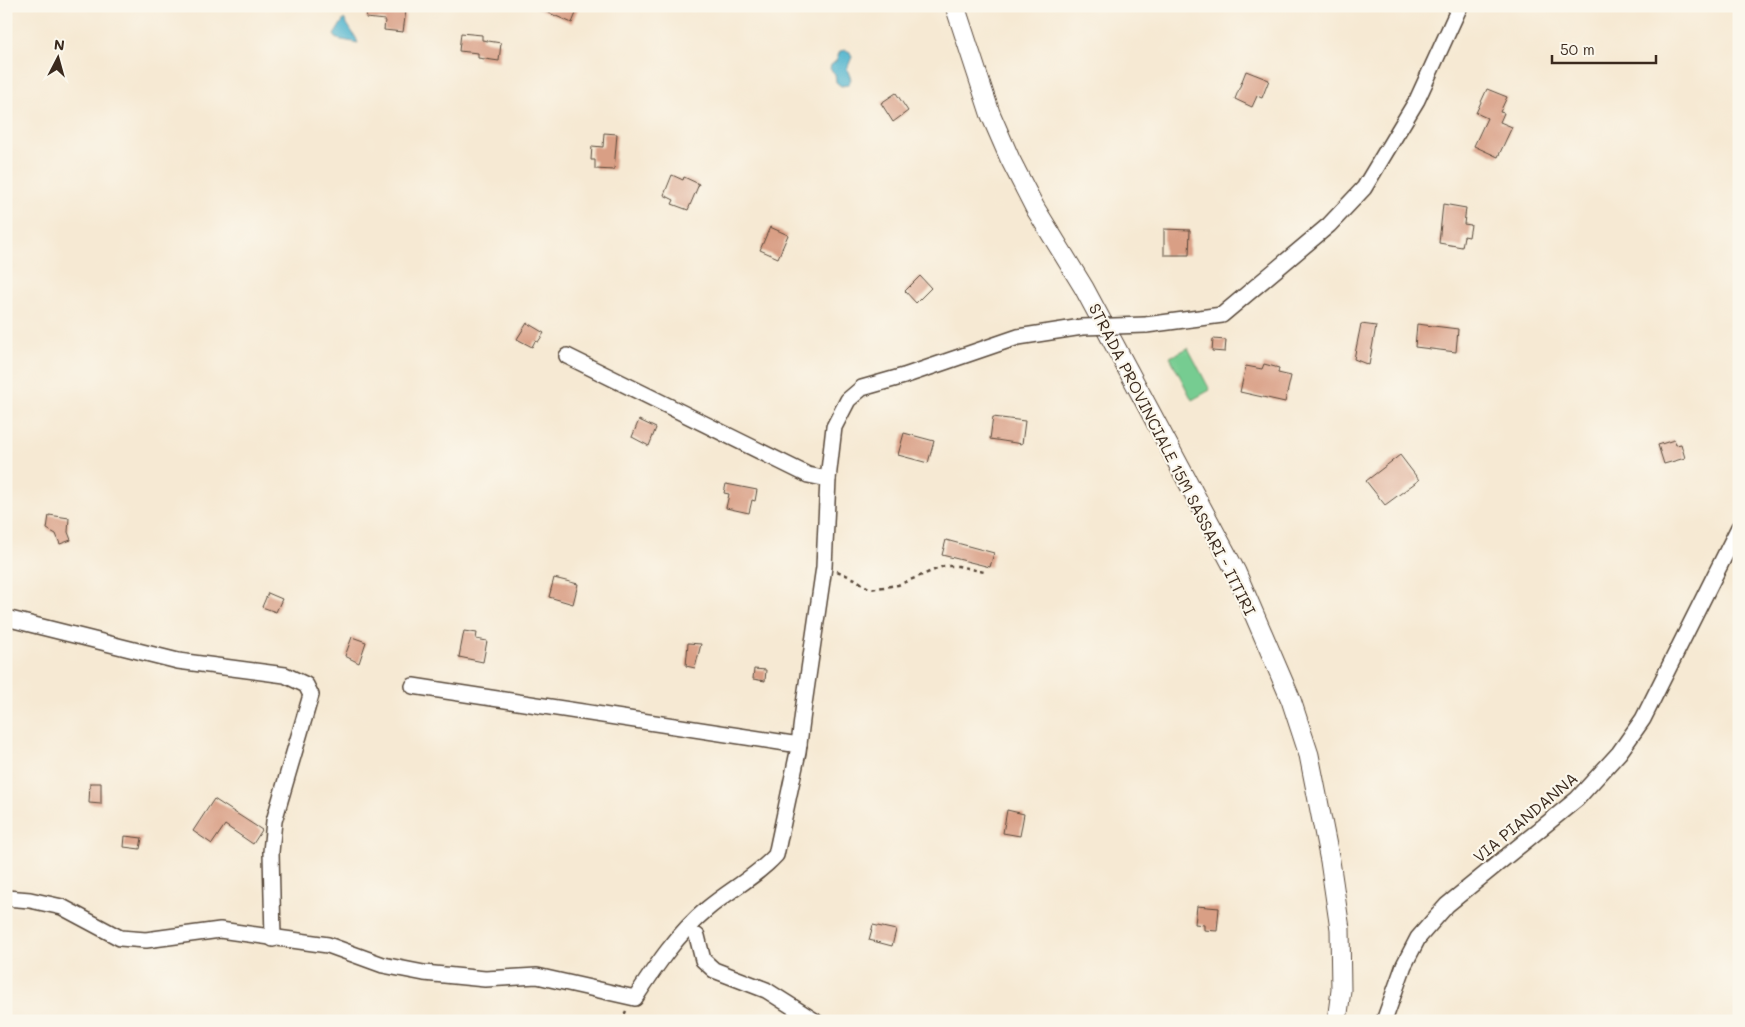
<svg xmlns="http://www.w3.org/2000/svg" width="1745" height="1027" font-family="Mali,sans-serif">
  <rect width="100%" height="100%" fill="#fbf7ec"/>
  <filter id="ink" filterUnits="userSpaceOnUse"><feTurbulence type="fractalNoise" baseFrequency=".02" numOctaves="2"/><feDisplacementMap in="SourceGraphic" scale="10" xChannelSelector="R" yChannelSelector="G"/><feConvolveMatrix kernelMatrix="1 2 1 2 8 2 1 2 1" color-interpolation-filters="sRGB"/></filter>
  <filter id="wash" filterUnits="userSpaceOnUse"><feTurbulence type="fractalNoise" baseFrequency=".0096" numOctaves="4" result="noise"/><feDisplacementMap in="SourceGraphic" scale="20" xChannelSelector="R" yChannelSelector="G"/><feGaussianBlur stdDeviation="1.12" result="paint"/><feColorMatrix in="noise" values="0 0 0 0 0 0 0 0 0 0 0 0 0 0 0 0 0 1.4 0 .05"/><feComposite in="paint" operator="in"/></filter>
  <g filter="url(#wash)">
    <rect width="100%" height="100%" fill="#f6e9d3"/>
    <polygon fill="#76cc91" stroke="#587b58" points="1188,348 1210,390 1192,400 1170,357"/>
    <g fill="#4eb3cd" stroke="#446e76">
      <polygon points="344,19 356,38 358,43 337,39 334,35"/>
      <polygon points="846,50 850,52 852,57 847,69 851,79 848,85 841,86 836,82 835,74 830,69 831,65 836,61 840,51"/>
    </g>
    <g id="blocks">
      <g fill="#d99f85">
        <polygon points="368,6 389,6 389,8 406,10 403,32 384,30 385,20 366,18"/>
        <polygon points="533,6 579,6 572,23"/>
        <polygon points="461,33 482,35 482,40 501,43 499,61 478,58 478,53 459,51"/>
        <polygon points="1246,71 1269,80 1262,98 1257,96 1252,107 1235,99"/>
        <polygon points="1487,89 1507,97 1500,112 1504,113 1500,122 1512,127 1498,157 1474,146 1487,118 1476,113"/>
        <polygon points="896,93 908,111 893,122 881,103"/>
        <polygon points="604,133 617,134 614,170 595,169 595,160 591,160 592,146 603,147"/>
        <polygon points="672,175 683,180 684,177 699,184 688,210 672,204 674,200 664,195"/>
        <polygon points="1443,204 1466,208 1464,224 1471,225 1469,237 1464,236 1462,247 1439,243"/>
        <polygon points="770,227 788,235 778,258 760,250"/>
        <polygon points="1164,229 1190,230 1189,255 1164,255"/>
        <polygon points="920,276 931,288 916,303 905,291"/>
        <polygon points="527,323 544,333 538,342 535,341 532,347 517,339"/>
        <polygon points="1361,324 1376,326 1369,365 1354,359"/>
        <polygon points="1417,324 1458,329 1456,352 1415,347"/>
        <polygon points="1213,339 1226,340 1225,352 1212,351"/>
        <polygon points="1264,364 1279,368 1278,373 1291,376 1285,402 1240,392 1246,366 1262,369"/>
        <polygon points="993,417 1025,421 1022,444 990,439"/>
        <polygon points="639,420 656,428 649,446 632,437"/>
        <polygon points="904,433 934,441 928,463 898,455"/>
        <polygon points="1674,440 1676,445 1681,444 1685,458 1664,464 1658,445"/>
        <polygon points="1400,455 1419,480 1385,505 1366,481"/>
        <polygon points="726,484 757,490 755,501 752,500 749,513 726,508 729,494 724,493"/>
        <polygon points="49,515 69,518 68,532 71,540 60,544 56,534 47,529"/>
        <polygon points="946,540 994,553 990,567 942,555"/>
        <polygon points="554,578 578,584 573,604 549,597"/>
        <polygon points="268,593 282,599 276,612 262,607"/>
        <polygon points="464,631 477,633 476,639 487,641 483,662 459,657"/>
        <polygon points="352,637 366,642 359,663 345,656"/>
        <polygon points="688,643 701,644 695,668 686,666"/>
        <polygon points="754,669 766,670 765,681 753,679"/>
        <polygon points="90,783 101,783 101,804 89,803"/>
        <polygon points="214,799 262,830 253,844 225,825 212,844 193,831"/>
        <polygon points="1007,810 1024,814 1020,836 1003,833"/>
        <polygon points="125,836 142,838 140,849 124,847"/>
        <polygon points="1197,906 1219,908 1217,931 1204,930 1204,925 1195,924"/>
        <polygon points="873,925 896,930 892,946 869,940"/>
      </g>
    </g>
  </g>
  <g filter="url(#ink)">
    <use href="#blocks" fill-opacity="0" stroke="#574739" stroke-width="1"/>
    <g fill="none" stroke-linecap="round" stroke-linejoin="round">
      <g stroke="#574739" stroke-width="18">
        <g id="minor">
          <polyline points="1146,325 1222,315 1329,225 1364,188 1417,100 1460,6"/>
          <polyline points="567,356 808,475 828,479"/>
          <polyline points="6,618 178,661 285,675 306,685 311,695 274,821 271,852 273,939"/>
          <polyline points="413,686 799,745"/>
          <path d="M6 898 30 900 62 907 120 938 146 940 220 930 328 945 383 965 424 973 485 979 537 976 635 998C656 966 677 934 707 909 729 890 756 877 776 855L798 752 804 704 824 567 828 479 834 427 848 400 862 388 904 376 1018 337 1082 327"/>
          <polyline points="697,936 703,960 714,970 766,990 815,1021"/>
          <polyline points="1384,1021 1404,965 1418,938 1447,905 1577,799 1619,753 1643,719 1739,527"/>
        </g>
      </g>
      <g stroke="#574739" stroke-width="21">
        <polyline id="major" points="955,6 990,113 1010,159 1035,208 1084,288 1236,572 1291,700 1309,755 1330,861 1340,929 1341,990 1337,1021"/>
      </g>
      <g stroke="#574739" stroke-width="2.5" stroke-dasharray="4 4" stroke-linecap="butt">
        <polyline points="837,571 855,579 870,589 898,585 944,566 958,566 984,572"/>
        <polyline points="621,1021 626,1011"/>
      </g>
      <use href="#minor" stroke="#fff" stroke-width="15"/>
      <use href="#major" stroke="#fff" stroke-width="19"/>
      <g stroke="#574739" stroke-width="18" stroke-linecap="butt">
        <polyline id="minor-bridge" points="1082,327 1146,325"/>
      </g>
      <use href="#minor-bridge" stroke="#fff" stroke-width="15"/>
    </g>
  </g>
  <g text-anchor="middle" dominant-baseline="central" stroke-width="4.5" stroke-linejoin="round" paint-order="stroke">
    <g font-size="16" fill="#3b2a1e" stroke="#fbf7ec">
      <text transform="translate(1173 459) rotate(63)">STRADA PROVINCIALE 15M SASSARI - ITTIRI</text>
      <text transform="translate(1525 817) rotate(-40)">VIA PIANDANNA</text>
    </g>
  </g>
  <rect width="1745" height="1027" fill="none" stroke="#fbf7ec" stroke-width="25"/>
  <g transform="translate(58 58) rotate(6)" stroke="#fbf7ec" stroke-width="4" paint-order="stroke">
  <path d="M0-4L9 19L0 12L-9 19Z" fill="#3b2a1e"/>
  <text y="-8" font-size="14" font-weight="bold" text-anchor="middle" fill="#3b2a1e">N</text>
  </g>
  <path d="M1552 55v8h104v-8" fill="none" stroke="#3b2a1e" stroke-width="2.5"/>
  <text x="1560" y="55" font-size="15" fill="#3b2a1e" stroke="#fbf7ec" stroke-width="4" paint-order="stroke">50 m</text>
</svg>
